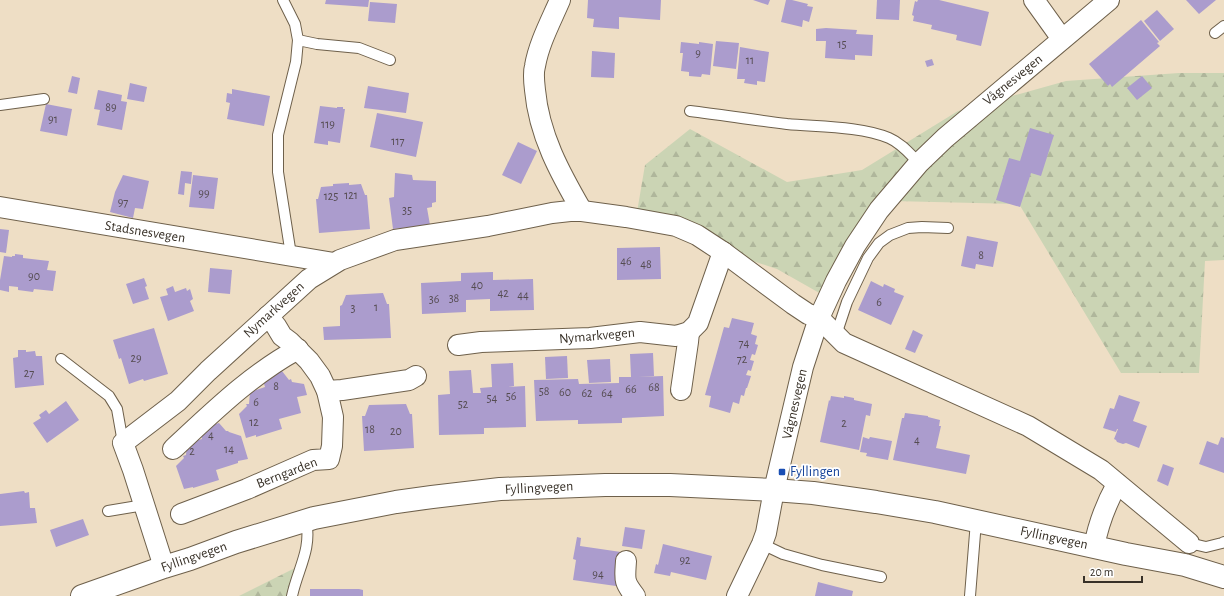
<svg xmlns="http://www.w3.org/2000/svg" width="1224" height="596" font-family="'Alegreya Sans',sans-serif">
  <defs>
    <pattern id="forest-firs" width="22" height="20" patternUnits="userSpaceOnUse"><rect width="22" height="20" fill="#cbd4b4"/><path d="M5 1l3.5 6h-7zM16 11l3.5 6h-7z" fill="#afb69b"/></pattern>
  </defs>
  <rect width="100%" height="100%" fill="#eedec5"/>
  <g fill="url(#forest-firs)">
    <polygon points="1179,73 1224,73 1224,260 1205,261 1199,373 1121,373 1019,204 892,201 830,299 777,269 677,236 636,218 645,165 690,129 787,182 862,170 958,111 1066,81"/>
    <polygon points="299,566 289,596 239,596"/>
  </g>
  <g fill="#ab9ccd">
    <polygon points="326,0 369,0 368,7 325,4"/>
    <polygon points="588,0 661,0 660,20 619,17 619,29 593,27 594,19 587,18"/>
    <polygon points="753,0 770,0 768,5"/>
    <polygon points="786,0 792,0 808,4 807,6 813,7 809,22 803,20 802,27 781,22"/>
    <polygon points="877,0 900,0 899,20 876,19"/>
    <polygon points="918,0 939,0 989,12 981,46 956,40 957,35 931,29 932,25 913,21 914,16 912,15 915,1 917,2"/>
    <polygon points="1186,0 1216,0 1199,14"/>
    <polygon points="370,2 397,4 395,23 368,21"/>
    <polygon points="1157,10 1174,29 1160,41 1144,21"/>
    <polygon points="1141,20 1159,42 1157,43 1160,46 1112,87 1110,84 1108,86 1089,64"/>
    <polygon points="826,28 857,30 856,34 873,35 872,56 855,55 855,60 825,58 826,41 816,41 816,29"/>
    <polygon points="716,41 739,43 736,69 713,66"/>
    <polygon points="681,42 699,44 699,42 713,44 710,75 702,74 701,77 689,76 689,72 681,71 683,53 680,53"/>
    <polygon points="740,47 769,52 765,82 757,81 757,85 744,83 745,79 737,79"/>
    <polygon points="592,51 615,53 614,78 591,77"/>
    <polygon points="932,59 934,65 927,67 925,61"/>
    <polygon points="72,76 80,78 77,94 68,92"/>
    <polygon points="1142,76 1152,88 1137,100 1127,88"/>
    <polygon points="130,83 147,87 144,102 127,99"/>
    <polygon points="368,86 409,93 406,113 364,108"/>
    <polygon points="232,89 270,96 264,126 227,119 230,103 226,102 227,93 232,94"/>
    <polygon points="98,90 122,95 121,101 127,102 122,130 97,125 100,110 94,109"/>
    <polygon points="46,104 72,109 67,136 40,131"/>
    <polygon points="320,106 337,108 337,107 343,107 343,109 345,109 340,143 328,141 328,145 314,143"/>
    <polygon points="377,113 423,122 416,157 370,147"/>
    <polygon points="1030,128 1054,135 1041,176 1031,173 1020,207 996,200 1009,158 1020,161"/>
    <polygon points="518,142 537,151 521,184 502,175"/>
    <polygon points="181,171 192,172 191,184 185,183 184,195 178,194"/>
    <polygon points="395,173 412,175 413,180 436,181 436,202 432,203 432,207 427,208 430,225 393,229 389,198 394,197"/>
    <polygon points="123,175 149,181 143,209 135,208 133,218 110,212 115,192"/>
    <polygon points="193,175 218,178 214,209 189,207"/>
    <polygon points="349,183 349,185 361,184 365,195 367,195 370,229 319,233 316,199 318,199 321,187 333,186 333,184"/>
    <polygon points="0,229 9,230 6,253 0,252"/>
    <polygon points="967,236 998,242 993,267 976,264 975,269 961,266"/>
    <polygon points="660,247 661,279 617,280 617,248"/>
    <polygon points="15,254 23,255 23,258 49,261 47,270 56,271 53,291 34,289 33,292 18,290 18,287 9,286 9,292 0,290 0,280 4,256 12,257 12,256 15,256"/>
    <polygon points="210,268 232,270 230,294 208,292"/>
    <polygon points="493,272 493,280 533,279 534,310 490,311 490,299 466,300 466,312 422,314 421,283 461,281 461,273"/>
    <polygon points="144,278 147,286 145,287 149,299 133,304 126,284"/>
    <polygon points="871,281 883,287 884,284 895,289 894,292 904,296 891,325 858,310"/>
    <polygon points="173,286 175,292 186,288 187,291 190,289 193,299 190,301 194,311 168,321 160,297 168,295 166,289"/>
    <polygon points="383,293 387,304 389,304 391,338 324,340 323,327 340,326 340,306 342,305 346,295"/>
    <polygon points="732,318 754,323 751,334 757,336 755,344 758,345 755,355 752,354 750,360 754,361 751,371 748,370 746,375 751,376 747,388 746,388 744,396 741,395 739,404 733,402 730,413 709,407 711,396 705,395 724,327 729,328"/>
    <polygon points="154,328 168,374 144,381 143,379 129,384 121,358 119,359 113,340"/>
    <polygon points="913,330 923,335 915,353 905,349"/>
    <polygon points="18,350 26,350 26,352 35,351 36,356 42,356 44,385 15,388 13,358 18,357"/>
    <polygon points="653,353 654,376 638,377 663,376 664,416 622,418 622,423 578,424 578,420 536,421 534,380 578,379 579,384 619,383 619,377 631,377 630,354"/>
    <polygon points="567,356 568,378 546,379 545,357"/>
    <polygon points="610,359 611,382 589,383 587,360"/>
    <polygon points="513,363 514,386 508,387 525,386 526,427 484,428 484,434 439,435 438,395 450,394 449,371 471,370 473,393 481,393 480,388 492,387 491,364"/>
    <polygon points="282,371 289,380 291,379 292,382 304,384 307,395 297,397 301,413 279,419 282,429 256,437 256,435 246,438 239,414 247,406 246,404 249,404 250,392 265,387 262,377"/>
    <polygon points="1119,395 1140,402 1133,421 1147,426 1139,448 1126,443 1123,444 1117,442 1116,440 1114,439 1118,429 1117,429 1116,432 1103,428 1110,408 1114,409"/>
    <polygon points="831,396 844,398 844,396 854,398 854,400 872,404 870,416 866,415 859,450 820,442 829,400 830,401"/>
    <polygon points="66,401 79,420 47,443 33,423 41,418 39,415 46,410 49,414"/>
    <polygon points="406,404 410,414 412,414 414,448 364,451 362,416 365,416 369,405"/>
    <polygon points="905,413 928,416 928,417 940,420 939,426 941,426 936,448 970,455 966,474 893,460 902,418 904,418"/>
    <polygon points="219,423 226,431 228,431 229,432 241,436 248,459 238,461 238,463 216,470 219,480 193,488 193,487 184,489 176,466 184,458 183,456 186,455 187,443 202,439 199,429"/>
    <polygon points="863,437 869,439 870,437 892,441 888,460 866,456 867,453 860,452"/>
    <polygon points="1221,437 1224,438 1224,473 1199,464 1207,441 1218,445"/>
    <polygon points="1163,464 1174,468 1168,486 1157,481"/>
    <polygon points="24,491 25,493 29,492 30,508 35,508 37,523 0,526 0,494"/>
    <polygon points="83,519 89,535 56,547 50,530"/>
    <polygon points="625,527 645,530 642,549 622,546"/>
    <polygon points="577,537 581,538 580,546 621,552 616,586 573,580 576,560 573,559"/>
    <polygon points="663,544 712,556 706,580 671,572 670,576 654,573 656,564 658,565"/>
    <polygon points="818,582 853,591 852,596 815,596"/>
    <polygon points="310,589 359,589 363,590 363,596 310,596"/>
  </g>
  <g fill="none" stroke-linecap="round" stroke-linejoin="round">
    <g stroke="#6e604b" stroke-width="12">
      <g id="lane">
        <polyline points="283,0 295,24 298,40 296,62 278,135 278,172 291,255"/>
        <polyline points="1215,33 1224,26"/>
        <polyline points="298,40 317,44 359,48 390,60"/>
        <polyline points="0,105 44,99"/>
        <path d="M690 111C722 115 754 120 787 124 818 127 860 126 889 138 901 143 910 154 919 163"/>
        <polyline points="836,335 847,302 868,258 879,243 890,235 908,228 922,227 948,228"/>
        <polyline points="61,359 109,396 117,409 123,443"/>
        <polyline points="108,511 144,505"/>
        <polyline points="1189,543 1206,547 1222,543 1224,542"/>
        <polyline points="762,544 783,554 822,565 881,577"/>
        <path d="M292 596C298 568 312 550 306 520"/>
        <polyline points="970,596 976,521"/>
      </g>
    </g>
    <g stroke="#6e604b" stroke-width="22">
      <g id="street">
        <path d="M560 0C551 21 539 43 535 66 533 73 534 82 535 90 539 135 560 173 582 211"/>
        <polyline points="1034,0 1062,39"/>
        <polyline points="0,207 334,263"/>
        <polyline points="458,345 481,342 590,338 640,332 676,336 689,332 698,323 723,252"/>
        <polyline points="681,390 688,342 689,332"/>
        <polyline points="327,391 342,390 409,380 416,376"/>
        <path d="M173 449C212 413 250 375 298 349"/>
        <polyline points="181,514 247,489 313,460 329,459 332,446 333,417 327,391 320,376 309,361 290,342 282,336 276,326 268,316"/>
        <path d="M1094 547C1098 525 1106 504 1117 484"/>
        <path d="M626 561C625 579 623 581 635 596"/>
        <polyline points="164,567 133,470 123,443 178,401 208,371 309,279 340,260 395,240 488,226 552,213 570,211 582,211 626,217 676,226 697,235 723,252 793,304 808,314 819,318 844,343 1028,426 1101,470 1189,543"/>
        <polyline points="737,596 762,544 766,533 774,490 803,367 819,318 836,281 855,246 879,210 919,163 945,138 1109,0"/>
      </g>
    </g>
    <g stroke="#6e604b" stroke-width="24">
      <polyline id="secondary" points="82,596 164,567 190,559 236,542 314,518 396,502 432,497 500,489 605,485 670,485 774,490 813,493 876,502 935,512 1126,554 1185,565 1224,577"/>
    </g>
    <use href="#lane" stroke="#fff" stroke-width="10"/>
    <use href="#street" stroke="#fff" stroke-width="20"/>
    <use href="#secondary" stroke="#fff" stroke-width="22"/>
  </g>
  <rect fill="#1a4fb4" stroke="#fff" stroke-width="1.5" x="778" y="468" width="8" height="8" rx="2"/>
  <g text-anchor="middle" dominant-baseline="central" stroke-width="3.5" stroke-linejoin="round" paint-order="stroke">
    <g font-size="12" fill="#554c51">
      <text x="842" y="44">15</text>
      <text x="698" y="53">9</text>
      <text x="750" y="60">11</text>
      <text x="111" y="107">89</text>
      <text x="53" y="119">91</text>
      <text x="328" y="124">119</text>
      <text x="398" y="141">117</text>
      <text x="204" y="193">99</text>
      <text x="351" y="195">121</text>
      <text x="331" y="196">125</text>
      <text x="123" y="202">97</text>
      <text x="407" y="210">35</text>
      <text x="981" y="255">8</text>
      <text x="626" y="261">46</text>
      <text x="646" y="264">48</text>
      <text x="34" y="276">90</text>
      <text x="477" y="285">40</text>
      <text x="503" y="293">42</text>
      <text x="523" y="295">44</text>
      <text x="454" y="298">38</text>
      <text x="434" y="299">36</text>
      <text x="879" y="302">6</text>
      <text x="376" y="307">1</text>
      <text x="353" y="308">3</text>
      <text x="744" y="343">74</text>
      <text x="136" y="358">29</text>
      <text x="742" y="359">72</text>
      <text x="29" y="373">27</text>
      <text x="276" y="386">8</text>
      <text x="654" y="387">68</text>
      <text x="631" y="389">66</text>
      <text x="544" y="391">58</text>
      <text x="565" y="392">60</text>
      <text x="587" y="393">62</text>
      <text x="607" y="393">64</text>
      <text x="511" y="396">56</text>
      <text x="492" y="398">54</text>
      <text x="256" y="402">6</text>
      <text x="463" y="404">52</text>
      <text x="254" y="422">12</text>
      <text x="844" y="423">2</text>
      <text x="370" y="429">18</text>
      <text x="396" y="431">20</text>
      <text x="211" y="435">4</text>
      <text x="917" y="440">4</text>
      <text x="229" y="449">14</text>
      <text x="192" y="451">2</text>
      <text x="685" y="560">92</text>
      <text x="598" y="574">94</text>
    </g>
    <g font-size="14" fill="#383128" stroke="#fff">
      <text transform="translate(1013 80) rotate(-39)">Vågnesvegen</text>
      <text transform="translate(145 232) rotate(9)">Stadsnesvegen</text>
      <text transform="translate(274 310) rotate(-42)">Nymarkvegen</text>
      <text transform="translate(597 336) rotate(-5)">Nymarkvegen</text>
      <text transform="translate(795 404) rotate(-77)">Vågnesvegen</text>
      <text transform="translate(287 473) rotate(-21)">Berngarden</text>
      <text transform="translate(539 488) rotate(-3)">Fyllingvegen</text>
      <text transform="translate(1054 538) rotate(12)">Fyllingvegen</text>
      <text transform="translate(194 557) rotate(-19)">Fyllingvegen</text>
    </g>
    <g font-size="14" fill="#164399" stroke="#fff" text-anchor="start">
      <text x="790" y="472">Fyllingen</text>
    </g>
  </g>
  <path d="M1084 576v6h58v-6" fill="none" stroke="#383128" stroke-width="2"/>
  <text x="1090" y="576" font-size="12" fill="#383128" stroke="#ffffff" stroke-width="3" paint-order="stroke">20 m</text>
</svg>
